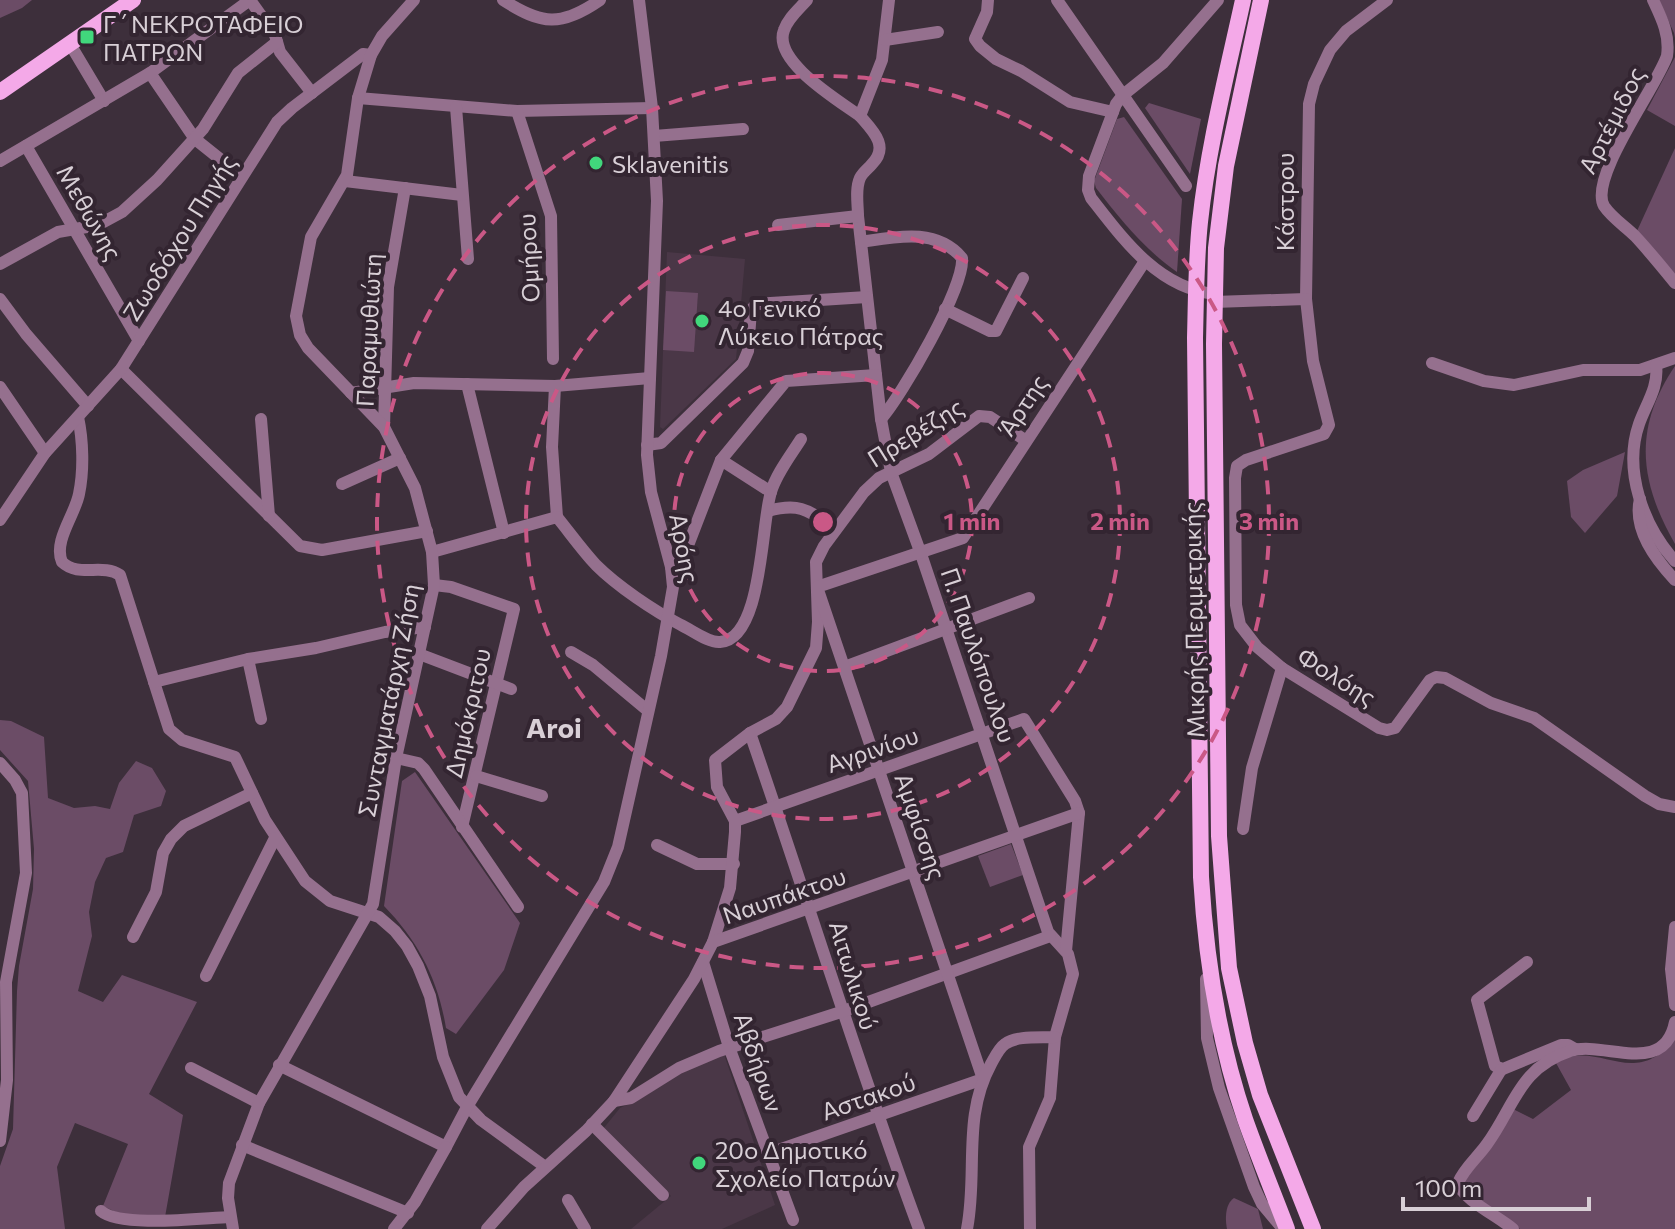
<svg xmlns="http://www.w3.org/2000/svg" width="1675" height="1229" font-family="Commissioner,sans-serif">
  <rect width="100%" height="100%" fill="#3d2f3b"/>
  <g fill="#4a3747">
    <polygon points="667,252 745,259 736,359 663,429 660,427"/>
    <polygon points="724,1054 775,1205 722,1229 631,1229 671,1196 603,1129 620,1108 641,1098 679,1074"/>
  </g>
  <g fill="#6b4c66">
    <polygon points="0,0 32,0 22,8 0,18"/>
    <polygon points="1659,0 1675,0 1675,38 1674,33"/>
    <polygon points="1675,57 1675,126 1647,110"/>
    <polygon points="1149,103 1201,119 1190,174 1145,108"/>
    <path d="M1124 117 1182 199 1177 272C1144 249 1120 219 1096 188L1094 181 1117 119Z"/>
    <polygon points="1675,148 1675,274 1637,231"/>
    <polygon points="666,291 698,293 694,352 663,350"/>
    <path d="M1675 366V544C1639 481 1633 428 1675 366Z"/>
    <polygon points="1625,452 1617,496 1585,533 1571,517 1567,481 1583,470"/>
    <polygon points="0,720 11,721 44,737 48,798 74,808 95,806 110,809 119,783 136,761 152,768 166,791 161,806 134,815 123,852 106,858 95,882 89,912 92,936 78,991 103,1002 122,975 197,1002 149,1094 183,1115 165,1217 122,1215 103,1206 128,1144 75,1123 57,1167 65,1229 0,1229 0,1166 13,1129 17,991 19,966 33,889 34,849 28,781 0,750"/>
    <path d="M415 772 520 923 504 970 456 1034 446 1028C438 979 418 941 384 906L402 781Z"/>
    <polygon points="1011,844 1023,875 990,887 978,856"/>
    <path d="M1675 1039V1229H1520L1462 1186 1464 1181 1513 1109 1533 1119 1571 1090 1556 1063C1597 1037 1632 1092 1675 1039Z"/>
    <path d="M1234 1198 1258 1209 1263 1229H1227C1225 1219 1225 1204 1234 1198Z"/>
  </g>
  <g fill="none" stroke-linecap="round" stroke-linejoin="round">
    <g stroke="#95708e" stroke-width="12">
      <path d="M503 0C542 25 561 27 600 0"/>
      <path d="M807 0C799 9 788 18 784 30 772 61 838 100 860 116"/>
      <path d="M889 0 882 60 860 116C872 130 890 146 872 164 868 169 863 172 860 178 855 189 858 205 858 216L881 419 891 472 921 554 1048 932 1068 954 1073 974 1055 1037 1050 1098 1029 1147 1030 1229"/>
      <polyline points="988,0 987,12 975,39 980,46 996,59 1021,71 1070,102 1113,112"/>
      <polyline points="1057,0 1186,186"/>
      <polyline points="1387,0 1346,31 1330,50 1314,84 1309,104 1306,299 1313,361 1329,425 1324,434 1246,460 1237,466 1235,478 1236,605 1240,625 1257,647 1282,668 1379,728 1387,730 1395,728 1430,680 1436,677 1445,678 1491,703 1534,718 1645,796 1659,804 1675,807"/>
      <path d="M1653 0C1662 19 1670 35 1667 56 1656 88 1588 178 1604 206 1612 218 1625 226 1635 236 1649 251 1662 267 1675 283"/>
      <polyline points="885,40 938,32"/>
      <polyline points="70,44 104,101"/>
      <polyline points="150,73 195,139 220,159"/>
      <polyline points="358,98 517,111 652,108"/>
      <polyline points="456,107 468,259"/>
      <polyline points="517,111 551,216 553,359"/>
      <polyline points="654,136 743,129"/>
      <polyline points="26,146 139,341"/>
      <polyline points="0,161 150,73 250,0 275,35 280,52 312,93"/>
      <polyline points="345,181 462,195"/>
      <polyline points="778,225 858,216"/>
      <path d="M861 242C895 237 936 227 962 258 965 287 902 395 881 419"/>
      <polyline points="0,264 58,232 98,225 122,212 157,180 203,129 238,73 277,42"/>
      <path d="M1214 294C1158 288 1123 239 1091 198L1088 190 1089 176 1116 104 1123 95 1163 63 1218 0"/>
      <polyline points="0,299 26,334 88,406"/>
      <polyline points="1214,302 1306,299"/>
      <polyline points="945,309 990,331 996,331 1023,278"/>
      <polyline points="1432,363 1484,381 1514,385 1583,370 1640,370 1675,358"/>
      <path d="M1656 365C1659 387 1646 404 1639 424 1623 470 1643 526 1675 561"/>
      <polyline points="121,369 300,546 322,550 427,531"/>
      <polyline points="467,384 504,533"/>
      <polyline points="555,386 552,447 557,517"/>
      <polyline points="0,387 45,453"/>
      <polyline points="351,393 414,383 555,386 650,378"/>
      <path d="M78 417C83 440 84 470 79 494 75 515 53 541 62 562 79 578 102 563 120 575L169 729 182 740 235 757 265 820 305 881 330 901 379 917 395 931 407 946 418 966 430 996 443 1057 459 1097 481 1120 544 1166"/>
      <polyline points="261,419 269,516"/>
      <polyline points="384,427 388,287 405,188"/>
      <polyline points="647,445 661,443 743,363 748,351 751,310 756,304 867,297"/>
      <polyline points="721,460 771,492"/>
      <polyline points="342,484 400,458"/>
      <path d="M1640 499C1633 528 1655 559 1675 580"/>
      <path d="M768 511C801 502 809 511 836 529"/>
      <polyline points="0,520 45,453 121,369 277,122 292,108 363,54 371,55"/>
      <path d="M432 552 557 517C570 533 582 550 596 565 617 586 654 611 681 625 692 630 708 643 720 642 763 639 761 523 771 492 776 474 791 455 801 439"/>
      <polyline points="671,567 687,548 721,460 786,381 876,375"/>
      <polyline points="434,585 451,587 514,609 462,827"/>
      <polyline points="571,652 593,665 647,710"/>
      <polyline points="419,654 511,689"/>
      <polyline points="248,659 261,719"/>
      <polyline points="844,667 1029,598"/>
      <polyline points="154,682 248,659 316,648 385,632 425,627"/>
      <path d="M750 733C807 898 858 1065 919 1229"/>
      <polyline points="396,758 418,763 424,769 518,907"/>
      <polyline points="0,763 15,780 22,793 26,873 6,982 7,1080 0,1141"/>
      <polyline points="476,776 542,796"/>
      <polyline points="735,821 1024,719 1075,801 1079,813 1066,951"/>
      <polyline points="1243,829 1252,768 1282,668"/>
      <polyline points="657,845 697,864 734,864"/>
      <polyline points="1675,927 1671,969 1675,1005"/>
      <polyline points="133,937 156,892 163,853 171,839 184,826 252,793"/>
      <polyline points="713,942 730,888 735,832 735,821 717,787 715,760 750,733 776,719 787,707 816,648 818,622 816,562 824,546 864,492 879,478 929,454 979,416 990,417 1025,440"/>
      <polyline points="703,962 729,1047 793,1220"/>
      <polyline points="1527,962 1477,1000 1495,1066 1503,1069 1561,1045 1568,1045 1575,1049"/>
      <polyline points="206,976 275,838"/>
      <polyline points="1206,979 1207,1038 1219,1088 1254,1187 1262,1204 1283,1229"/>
      <polyline points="279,1065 446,1147 467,1107 604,882 618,847 661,656 673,587 671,567 651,492 647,455 657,201 652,108 639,0"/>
      <polyline points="191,1068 259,1103"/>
      <polyline points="614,1101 631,1098 679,1068 719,1051 841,1012 1050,936"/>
      <polyline points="1473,1116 1501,1070"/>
      <polyline points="592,1124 663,1195"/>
      <polyline points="242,1145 408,1213"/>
      <polyline points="767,1154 983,1079 817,587 963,538 1145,261"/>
      <polyline points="568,1200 585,1229"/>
      <path d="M101 1211C121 1228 202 1218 230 1217"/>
      <polyline points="233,1229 228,1198 229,1183 259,1103 373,904 396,758 434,585 432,552 415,488 384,427 308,348 300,335 296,316 311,237 347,175 358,98 371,55 382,36 414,0"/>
      <polyline points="394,1229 415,1202 446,1147"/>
      <polyline points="487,1229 524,1187 586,1131 614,1101 694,979 713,942 1079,813"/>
      <path d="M967 1229C978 1173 962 1117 991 1064 995 1057 999 1048 1005 1044 1017 1035 1041 1038 1055 1037"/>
      <path d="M1513 1229C1499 1217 1462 1199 1458 1183 1464 1168 1478 1157 1487 1144 1515 1105 1519 1068 1570 1051 1604 1040 1664 1078 1675 1022"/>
    </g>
    <g stroke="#f4a9e8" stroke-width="16">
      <path d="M1243 0C1227 73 1208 147 1200 222 1196 260 1196 299 1195 338L1201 877C1206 960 1218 1040 1245 1119 1258 1156 1273 1192 1287 1229"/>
      <polyline points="1261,0 1226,166 1216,248 1214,344 1219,836 1229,968 1245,1043 1260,1095 1313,1229"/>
      <polyline points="0,92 133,0"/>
    </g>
  </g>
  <g fill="none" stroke="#ca5886" stroke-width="4" stroke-dasharray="14 10">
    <circle cx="823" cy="522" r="149"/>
    <circle cx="823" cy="522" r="297"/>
    <circle cx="823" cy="522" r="446"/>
  </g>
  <g fill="#41d77c" stroke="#332531" stroke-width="3">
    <rect x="79" y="29" width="16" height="16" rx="4"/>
    <circle cx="596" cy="163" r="8"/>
    <circle cx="702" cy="321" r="8"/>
    <circle cx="699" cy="1163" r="8"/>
  </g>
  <g text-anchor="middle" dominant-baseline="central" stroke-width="8" stroke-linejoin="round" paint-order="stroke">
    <g font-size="24" fill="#d8cfd6" stroke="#332531" text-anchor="start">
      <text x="103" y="23">Γ΄ΝΕΚΡΟΤΑΦΕΙΟ<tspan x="103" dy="28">ΠΑΤΡΩΝ</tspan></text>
      <text x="612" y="163">Sklavenitis</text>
      <text x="718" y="307">4ο Γενικό<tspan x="718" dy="28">Λύκειο Πάτρας</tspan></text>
      <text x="715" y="1149">20ο Δημοτικό<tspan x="715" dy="28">Σχολείο Πατρών</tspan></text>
    </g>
    <g font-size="24" fill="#d8cfd6" stroke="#332531">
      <text transform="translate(1611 120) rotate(-63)">Αρτέμιδος</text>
      <text transform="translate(1284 202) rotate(-90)">Κάστρου</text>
      <text transform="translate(90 212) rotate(60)">Μεθώνης</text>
      <text transform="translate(179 237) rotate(-58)">Ζωοδόχου Πηγής</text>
      <text transform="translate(528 258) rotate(-93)">Ομήρου</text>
      <text transform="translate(368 330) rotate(-87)">Παραμυθιώτη</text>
      <text transform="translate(1022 405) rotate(-56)">Άρτης</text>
      <text transform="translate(915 432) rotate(-32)">Πρεβέζης</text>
      <text transform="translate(685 548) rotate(79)">Αρόης</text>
      <text transform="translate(1193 620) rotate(-91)">Μικρής Περιμετρικής</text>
      <text transform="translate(979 655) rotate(71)">Π. Παυλόπουλου</text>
      <text transform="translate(1337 676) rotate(32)">Φολόης</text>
      <text transform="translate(388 700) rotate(-79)">Συνταγματάρχη Ζήση</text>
      <text transform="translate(467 713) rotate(-77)">Δημόκριτου</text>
      <text transform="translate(872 749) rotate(-19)">Αγρινίου</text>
      <text transform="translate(921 826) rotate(71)">Αμφίσσης</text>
      <text transform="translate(784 895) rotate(-19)">Ναυπάκτου</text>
      <text transform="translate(854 975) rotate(73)">Αιτωλικού</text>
      <text transform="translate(759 1062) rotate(71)">Αβδήρων</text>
      <text transform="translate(868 1096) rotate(-19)">Αστακού</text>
    </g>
    <g font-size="28" font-weight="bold" fill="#d8cfd6" stroke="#332531">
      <text x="554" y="727">Aroi</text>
    </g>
  </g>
  <circle cx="823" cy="522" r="12" fill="#ca5886" stroke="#332531" stroke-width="4"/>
  <g font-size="24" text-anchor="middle" font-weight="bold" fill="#ca5886" stroke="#332531" stroke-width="8" stroke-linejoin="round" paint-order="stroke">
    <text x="972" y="530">1 min</text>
    <text x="1120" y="530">2 min</text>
    <text x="1269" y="530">3 min</text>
  </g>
  <path d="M1403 1197v12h186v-12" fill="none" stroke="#d8cfd6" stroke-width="4"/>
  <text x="1415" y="1197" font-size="24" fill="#d8cfd6" stroke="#332531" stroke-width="6" paint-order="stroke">100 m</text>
</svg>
